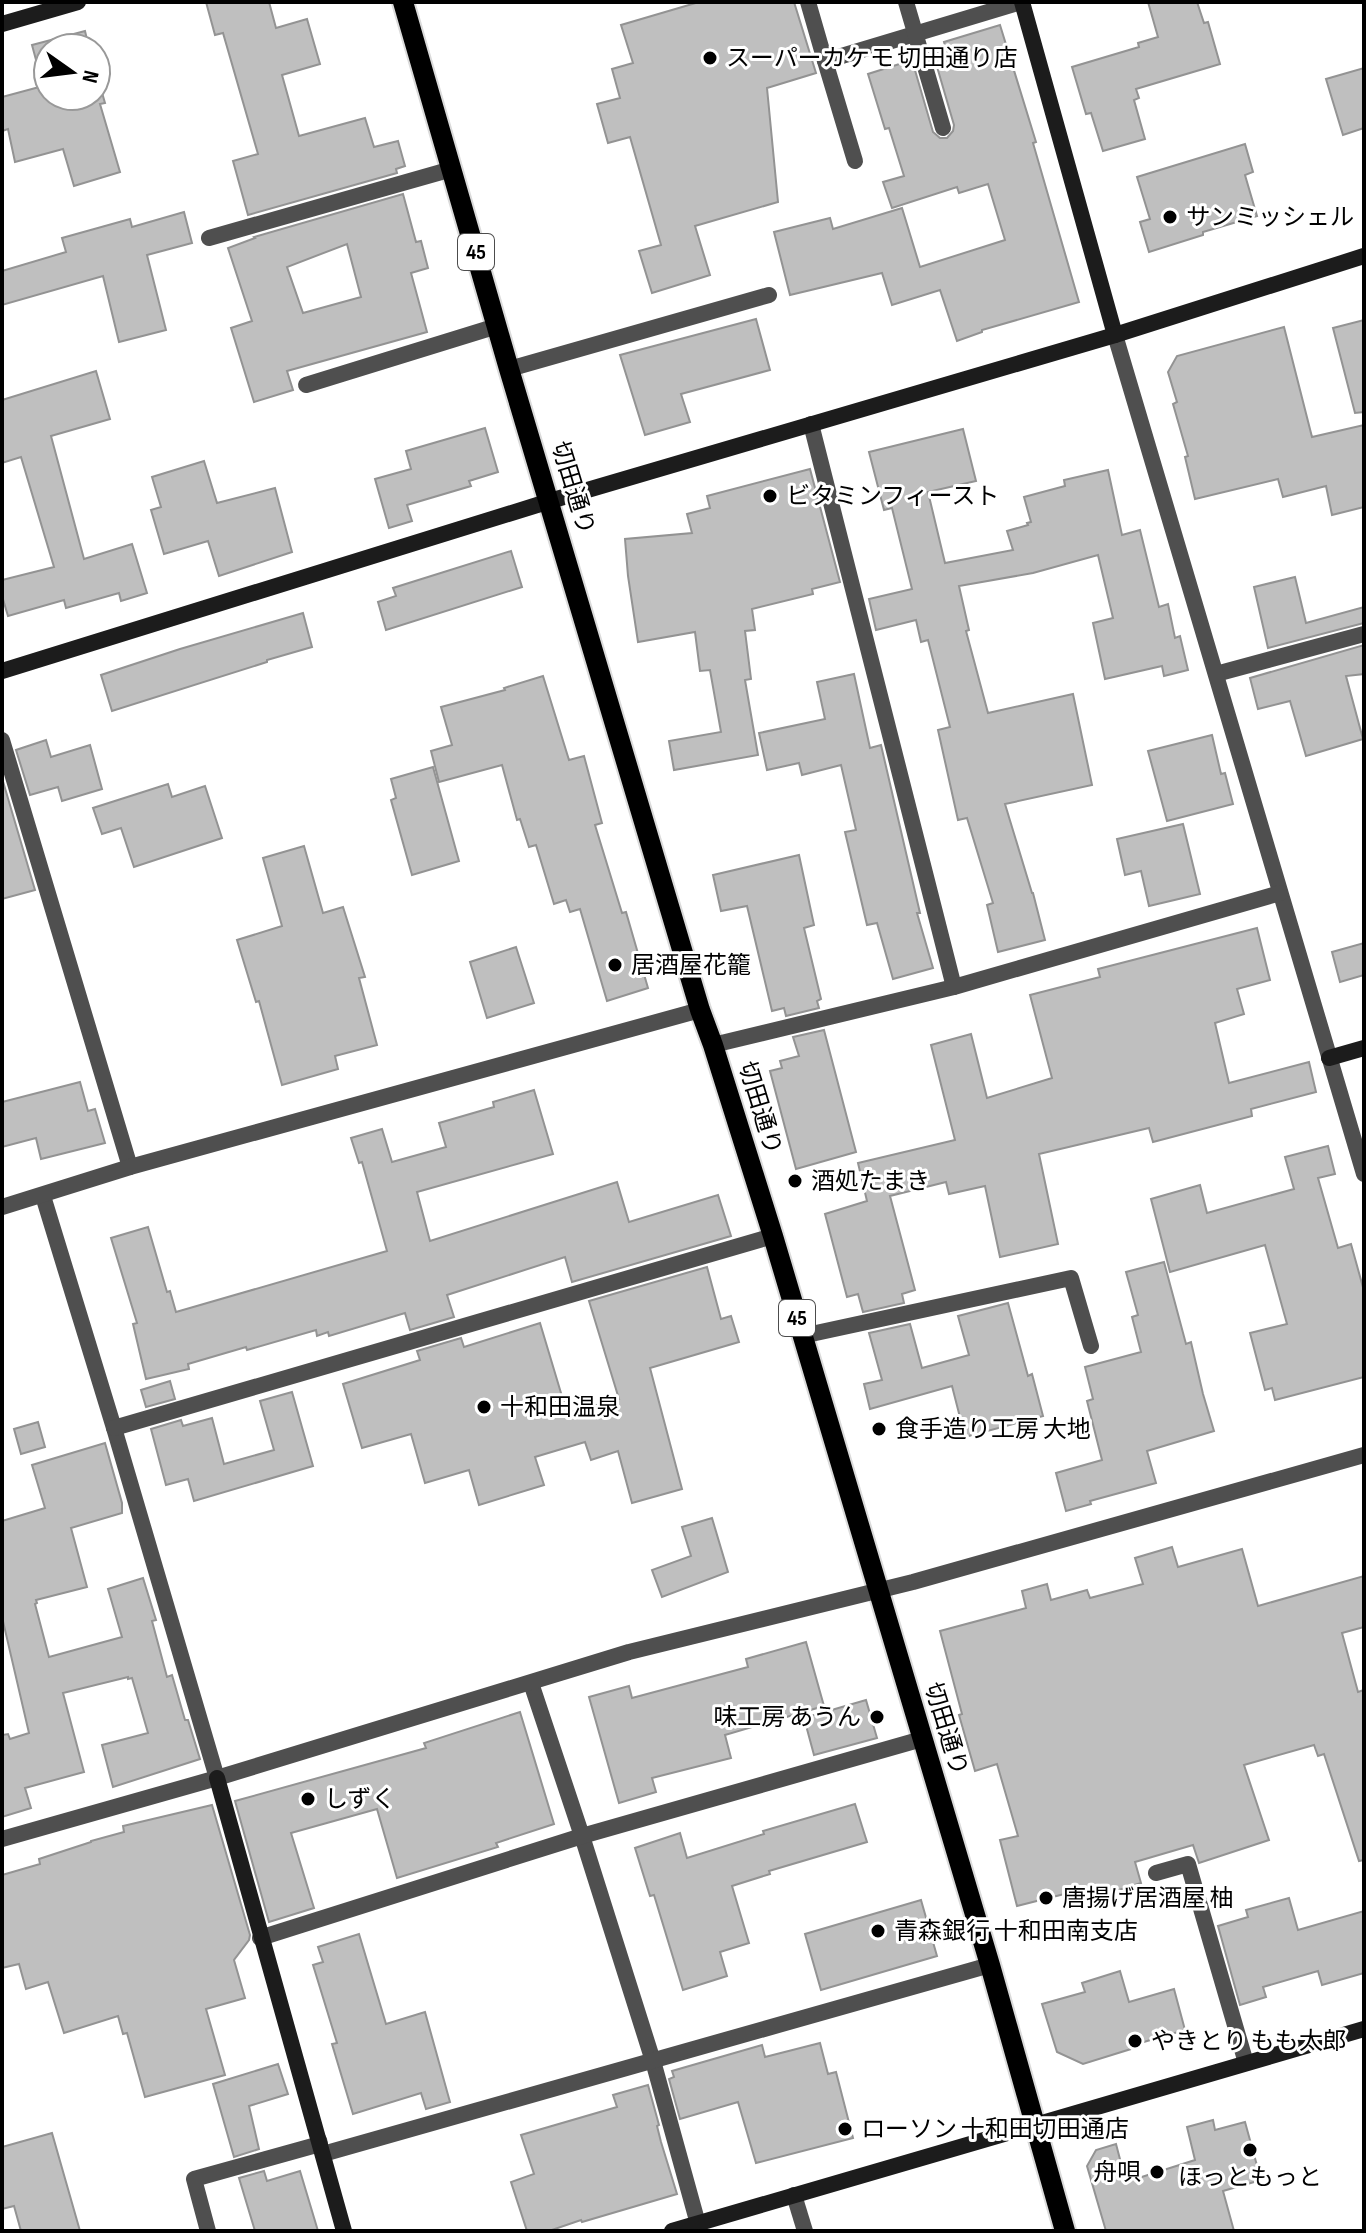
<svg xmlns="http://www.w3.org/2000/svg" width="1366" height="2233" font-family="'Sofia Sans Condensed','Noto Sans JP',sans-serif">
  <rect width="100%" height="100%" fill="#fff"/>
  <g fill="#bfbfbf" stroke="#939393" stroke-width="2" fill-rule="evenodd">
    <polygon points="206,2 269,2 276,28 307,19 320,64 282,75 299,136 365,118 374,147 398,141 405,166 396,169 397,173 248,215 233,161 258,154 223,33 215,35"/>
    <polygon points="699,2 794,2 816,73 767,88 778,202 695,226 710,275 652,293 639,251 661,245 630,137 608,143 597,104 620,98 612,69 633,63 621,25"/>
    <polygon points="1148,2 1197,2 1204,23 1208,22 1220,64 1136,89 1139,98 1134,100 1145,139 1103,151 1091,113 1086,114 1072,67 1139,47 1138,43 1158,37"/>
    <polygon points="1000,25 1036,142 1033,143 1079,302 982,330 982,332 957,341 940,290 892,305 882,273 790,295 774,232 830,218 833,229 902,208 920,267 1005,240 988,184 959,193 957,187 892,208 883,182 904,176 889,128 885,129 868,74 912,60 933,132 940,138 947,138 953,131 954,125 933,53 946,49 944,42"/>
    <polygon points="85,31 89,48 48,48 48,96 96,96 96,72 105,103 100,104 120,172 74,186 63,149 15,162 8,129 2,131 2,97 43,86 32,45"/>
    <polygon points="1364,68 1364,128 1343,135 1326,79"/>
    <polygon points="1245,144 1253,172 1245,175 1257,216 1203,232 1203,235 1149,252 1140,222 1150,219 1137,177"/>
    <path d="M403 194 416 242 421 241 428 268 411 273 427 332 287 371 293 390 254 402 231 328 252 321 228 248 255 238 254 237ZM347 244 361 297 303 313 287 267Z"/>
    <polygon points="184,212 192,243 147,255 166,330 119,342 103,276 2,305 2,271 66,252 62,238 130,219 132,227"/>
    <polygon points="756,319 770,370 681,394 690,422 645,435 620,355"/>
    <polygon points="1364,320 1364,412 1355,413 1333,328"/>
    <polygon points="1284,327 1312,437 1364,425 1364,507 1332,515 1326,486 1283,497 1278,479 1195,499 1185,457 1188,456 1173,404 1177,402 1168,372 1177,356"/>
    <polygon points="96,371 110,419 51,436 84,559 132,544 147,593 121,601 119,593 66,608 64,600 8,616 2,596 2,580 54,567 21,457 2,463 2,400"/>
    <polygon points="485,428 498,472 469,481 471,486 407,505 412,521 389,528 375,479 411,469 406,451"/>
    <polygon points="963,429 976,481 928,492 945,563 1013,550 1007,531 1028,525 1027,523 1031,522 1024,497 1065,486 1064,480 1108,470 1122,535 1140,530 1159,607 1168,604 1175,638 1180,636 1188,670 1164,676 1162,666 1105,679 1093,623 1113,618 1098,555 1033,573 959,586 969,630 966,631 988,713 1073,694 1092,785 1005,804 1032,893 1033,893 1045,940 998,952 987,905 993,903 967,818 958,820 938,730 950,727 928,640 921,642 916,620 876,630 869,599 912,589 892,508 884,510 869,452"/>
    <polygon points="204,461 217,503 275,488 292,552 219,576 208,541 164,554 151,510 161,507 152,477"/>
    <polygon points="810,469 840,582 812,589 813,594 752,609 755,630 745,631 751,679 745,680 758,755 674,770 669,741 721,732 710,670 700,671 695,632 638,642 628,576 625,539 692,533 687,514 710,508 707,496"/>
    <polygon points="511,551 522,587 386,630 378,602 396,596 393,588"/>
    <polygon points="1295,577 1306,623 1364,607 1364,623 1268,648 1254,587"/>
    <polygon points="303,613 312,647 267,660 267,662 112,711 101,675 180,649"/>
    <polygon points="1364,645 1364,674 1346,676 1363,739 1306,756 1290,701 1258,709 1250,678"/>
    <polygon points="854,674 870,748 881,745 920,913 917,913 933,968 893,979 877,923 867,925 845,832 856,830 841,765 802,775 799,763 767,770 759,733 825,719 817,682"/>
    <polygon points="543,676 569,760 584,756 602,823 595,825 622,913 626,912 648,988 607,1001 580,909 570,912 566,900 554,904 536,845 529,847 520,819 517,820 502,765 439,782 431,751 452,745 441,707 505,690 504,688"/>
    <polygon points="1212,735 1221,774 1225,773 1233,804 1167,821 1148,751"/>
    <polygon points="46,740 51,757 90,745 102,789 62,801 58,787 30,795 16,750"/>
    <polygon points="433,767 459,861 412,875 391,800 396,798 391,779"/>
    <polygon points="2,778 35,890 2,899"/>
    <polygon points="168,784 172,797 205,786 222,838 134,867 121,828 102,834 93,808"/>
    <polygon points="1183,824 1200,894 1149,906 1141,871 1125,875 1117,839"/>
    <polygon points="304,846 323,913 343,907 365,977 359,978 377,1045 335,1056 338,1069 282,1085 259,1001 256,1002 237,940 282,926 263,858"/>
    <polygon points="799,855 814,925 804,928 821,999 817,1001 819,1008 786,1016 784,1008 772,1011 747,906 721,911 713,875"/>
    <polygon points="1257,928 1270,980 1237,989 1244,1014 1215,1023 1229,1083 1309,1062 1316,1092 1251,1109 1252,1116 1153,1142 1149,1128 1039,1154 1058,1244 1000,1257 985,1186 949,1194 946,1182 890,1196 915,1290 902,1294 904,1303 863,1312 858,1294 847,1297 825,1214 867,1201 858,1163 955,1140 931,1045 971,1034 987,1098 1052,1078 1030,995 1100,977 1098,969"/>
    <polygon points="1364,943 1364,975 1340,982 1332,952"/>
    <polygon points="516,947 534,1003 487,1018 470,962"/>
    <polygon points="824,1030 856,1152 796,1169 770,1071 782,1068 780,1061 799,1056 793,1037"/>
    <polygon points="80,1082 88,1111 95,1109 105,1143 41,1159 36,1138 2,1147 2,1102"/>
    <polygon points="534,1090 553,1154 417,1192 430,1241 617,1182 629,1222 718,1195 731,1236 572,1282 565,1257 447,1295 454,1317 410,1330 405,1313 329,1336 328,1332 317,1336 316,1330 247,1350 246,1347 188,1364 189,1369 146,1379 133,1324 137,1323 111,1238 148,1227 167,1292 170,1291 176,1312 387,1251 362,1162 359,1163 351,1138 382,1129 392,1162 446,1147 439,1123 494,1107 493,1102"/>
    <polygon points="1328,1146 1335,1174 1318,1178 1338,1248 1351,1244 1364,1291 1364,1377 1275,1400 1272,1388 1265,1390 1250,1333 1287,1324 1265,1245 1170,1272 1151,1199 1200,1185 1207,1213 1294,1189 1285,1157"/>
    <polygon points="1164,1262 1186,1344 1191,1342 1203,1394 1214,1431 1147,1451 1156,1483 1090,1501 1091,1504 1066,1511 1056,1473 1102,1460 1087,1401 1093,1399 1085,1367 1141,1352 1132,1317 1138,1315 1126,1272"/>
    <polygon points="707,1267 721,1319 731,1316 739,1342 650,1368 682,1489 632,1503 618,1451 591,1460 585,1442 535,1457 544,1485 479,1505 469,1470 425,1483 411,1434 362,1448 343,1384 420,1360 417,1351 461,1338 464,1347 540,1323 567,1413 619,1399 589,1301"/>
    <polygon points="1008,1303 1028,1376 1032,1374 1043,1416 965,1437 952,1386 870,1409 864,1384 882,1380 869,1333 910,1324 922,1368 969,1355 958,1316"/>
    <polygon points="170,1381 175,1399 146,1407 141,1390"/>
    <polygon points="292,1392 313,1466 194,1501 188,1479 166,1485 151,1429 181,1420 183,1426 212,1418 224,1464 274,1450 260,1401"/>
    <polygon points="38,1422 45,1447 21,1454 14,1429"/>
    <polygon points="105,1443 122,1503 122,1513 71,1528 87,1587 36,1600 37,1603 35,1604 49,1657 122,1637 108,1589 143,1578 156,1620 152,1621 167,1677 172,1675 185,1720 188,1720 200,1759 113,1787 102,1745 148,1733 132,1678 128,1679 128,1677 63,1693 84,1772 25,1788 31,1808 2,1817 2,1735 8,1734 10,1739 29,1733 2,1617 2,1521 45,1508 32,1465"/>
    <polygon points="712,1518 728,1572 662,1597 652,1570 691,1556 682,1527"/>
    <polygon points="1172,1547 1178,1567 1242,1549 1258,1606 1364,1576 1364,1627 1342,1633 1358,1692 1364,1690 1364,1860 1359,1861 1324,1754 1318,1756 1314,1745 1244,1765 1269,1840 1199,1863 1193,1845 1135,1862 1141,1883 1103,1895 1100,1885 1017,1906 1000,1840 1018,1836 997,1764 975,1771 959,1715 962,1714 940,1631 1026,1608 1022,1591 1047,1584 1051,1600 1087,1590 1090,1598 1143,1584 1135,1558"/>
    <polygon points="806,1642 824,1706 725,1735 731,1758 652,1778 656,1792 619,1803 589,1697 629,1686 632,1698 748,1667 746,1659"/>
    <polygon points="866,1700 877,1738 814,1755 804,1718"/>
    <polygon points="520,1712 554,1824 496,1843 498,1847 397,1878 377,1809 291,1833 314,1908 269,1922 235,1801 426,1748 424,1743"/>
    <polygon points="855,1804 867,1842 769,1871 770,1874 732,1886 749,1943 720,1952 727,1976 683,1990 654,1895 650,1896 635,1848 680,1833 687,1858 764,1834 763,1831"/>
    <polygon points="212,1805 250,1935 249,1940 234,1960 245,1998 206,2009 225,2075 145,2097 127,2033 123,2034 118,2016 64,2033 48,1982 26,1989 19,1964 2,1968 2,1875 40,1864 39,1859 91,1842 91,1841 124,1832 123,1826"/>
    <polygon points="1289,1898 1298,1930 1364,1911 1364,1973 1322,1985 1318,1971 1263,1987 1266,1997 1240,2005 1218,1926 1248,1917 1246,1910"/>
    <polygon points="921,1900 937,1956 821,1990 805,1934"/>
    <polygon points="359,1934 386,2024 425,2012 450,2102 426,2109 421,2093 353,2114 332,2044 337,2043 313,1965 323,1962 318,1947"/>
    <polygon points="1120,1971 1129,2002 1174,1989 1185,2030 1130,2046 1131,2049 1083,2064 1057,2052 1042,2004 1085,1992 1082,1983"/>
    <polygon points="820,2043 828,2074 836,2072 853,2138 756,2163 738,2102 680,2119 669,2079 674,2077 672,2071 762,2045 765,2057"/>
    <polygon points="278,2064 288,2094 249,2106 259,2149 234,2157 213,2084"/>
    <polygon points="648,2085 659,2125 657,2126 661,2142 677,2194 582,2222 581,2220 549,2231 527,2231 511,2182 534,2174 521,2135 617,2107 613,2095"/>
    <polygon points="1213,2120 1215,2130 1245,2122 1261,2180 1223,2191 1234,2231 1106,2231 1087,2166 1096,2150 1116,2144 1126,2182 1195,2160 1187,2127"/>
    <polygon points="52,2133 80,2231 21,2231 14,2206 2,2209 2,2147"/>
    <polygon points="264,2171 267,2181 300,2171 318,2231 255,2231 239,2178"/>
  </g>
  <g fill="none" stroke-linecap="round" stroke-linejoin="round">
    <g stroke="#dbdbdb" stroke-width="24">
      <polyline id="primary" points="403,2 509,369 700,1010 713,1045 773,1236 990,1965 1065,2231"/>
    </g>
    <g stroke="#4f4f4f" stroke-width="16">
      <polyline points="209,238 452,169"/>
      <polyline points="509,369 769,295"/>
      <polyline points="306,385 497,326"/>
      <polyline points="1216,674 1364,634"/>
      <polyline points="802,1336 1071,1278 1091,1346"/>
      <polyline points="1156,1873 1188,1864 1246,2063"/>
      <polyline points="794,2195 805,2231"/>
      <polyline points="208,2231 194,2179 320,2144 319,2140"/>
    </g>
    <g stroke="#4f4f4f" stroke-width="16">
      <polyline points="808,2 825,61 1021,2"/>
      <polyline points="906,2 943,128"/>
      <polyline points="825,61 855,161"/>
      <polyline points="1115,335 1364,1174"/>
      <polyline points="811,424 954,987"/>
      <polyline points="2,740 130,1167"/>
      <polyline points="713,1045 954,987 1280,893"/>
      <polyline points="43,1196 114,1428 217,1778"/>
      <polyline points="2,1207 130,1167 700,1010"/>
      <polyline points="114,1428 773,1236"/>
      <polyline points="531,1683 582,1836 653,2061 698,2224"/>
      <polyline points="2,1839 217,1778 629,1652 913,1582 1364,1455"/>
      <polyline points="260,1938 582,1836 922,1739"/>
      <polyline points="323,2154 990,1965"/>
    </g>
    <g stroke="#1c1c1c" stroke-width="16">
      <polyline points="1022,2 1115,335"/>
      <polyline points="2,24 78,2"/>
      <polyline points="2,671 550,501 1115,335 1364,256"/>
      <polyline points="1329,1058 1364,1048"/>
      <polyline points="217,1778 344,2231"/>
      <polyline points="672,2231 1364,2029"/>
    </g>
    <use href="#primary" stroke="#000" stroke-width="20"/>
  </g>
  <g fill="#000" stroke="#fff" stroke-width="3">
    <circle cx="710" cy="58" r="8"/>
    <circle cx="1170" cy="217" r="8"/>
    <circle cx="770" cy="496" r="8"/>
    <circle cx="615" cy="965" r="8"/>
    <circle cx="795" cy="1181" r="8"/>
    <circle cx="484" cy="1407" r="8"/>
    <circle cx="879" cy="1429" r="8"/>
    <circle cx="877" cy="1717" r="8"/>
    <circle cx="308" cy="1799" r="8"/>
    <circle cx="1046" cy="1898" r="8"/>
    <circle cx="878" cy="1931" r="8"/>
    <circle cx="1135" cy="2041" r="8"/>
    <circle cx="845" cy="2129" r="8"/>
    <circle cx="1250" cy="2150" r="8"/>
    <circle cx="1157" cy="2172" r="8"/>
  </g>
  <g text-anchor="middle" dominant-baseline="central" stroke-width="6" stroke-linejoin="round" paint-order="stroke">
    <g fill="#fff" stroke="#4c4c4c" stroke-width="2">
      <rect x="458" y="234" width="36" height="36" rx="6"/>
      <rect x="779" y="1300" width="36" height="36" rx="6"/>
    </g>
    <g font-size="22" font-weight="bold" fill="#000">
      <text x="476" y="252">45</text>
      <text x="797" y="1318">45</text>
    </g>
    <g font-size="24" fill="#000" stroke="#fff" text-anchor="start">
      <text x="726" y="58">スーパーカケモ 切田通り店</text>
      <text x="1186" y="217">サンミッシェル</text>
      <text x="786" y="496">ビタミンフィースト</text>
      <text x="631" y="965">居酒屋花籠</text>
      <text x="811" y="1181">酒処たまき</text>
      <text x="500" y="1407">十和田温泉</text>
      <text x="895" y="1429">食手造り工房 大地</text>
      <text x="861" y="1717" text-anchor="end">味工房 あうん</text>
      <text x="324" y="1799">しずく</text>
      <text x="1062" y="1898">唐揚げ居酒屋 柚</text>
      <text x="894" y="1931">青森銀行 十和田南支店</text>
      <text x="1151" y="2041">やきとり もも太郎</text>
      <text x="861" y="2129">ローソン 十和田切田通店</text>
      <text x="1141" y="2172" text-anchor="end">舟唄</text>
      <text x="1250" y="2177" text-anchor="middle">ほっともっと</text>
    </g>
    <g font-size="24" fill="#000" stroke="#fff">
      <text transform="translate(573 488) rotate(73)">切田通り</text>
      <text transform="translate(760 1108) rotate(73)">切田通り</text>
      <text transform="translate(946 1729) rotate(73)">切田通り</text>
    </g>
  </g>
  <rect width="1366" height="2233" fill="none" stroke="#000000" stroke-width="8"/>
  <g transform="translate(72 72) rotate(104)"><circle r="38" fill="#ffffff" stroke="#999999" stroke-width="2"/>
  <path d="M0-6L14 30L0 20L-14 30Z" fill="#000000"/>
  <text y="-12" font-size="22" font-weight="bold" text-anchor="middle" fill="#000000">N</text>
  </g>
</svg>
